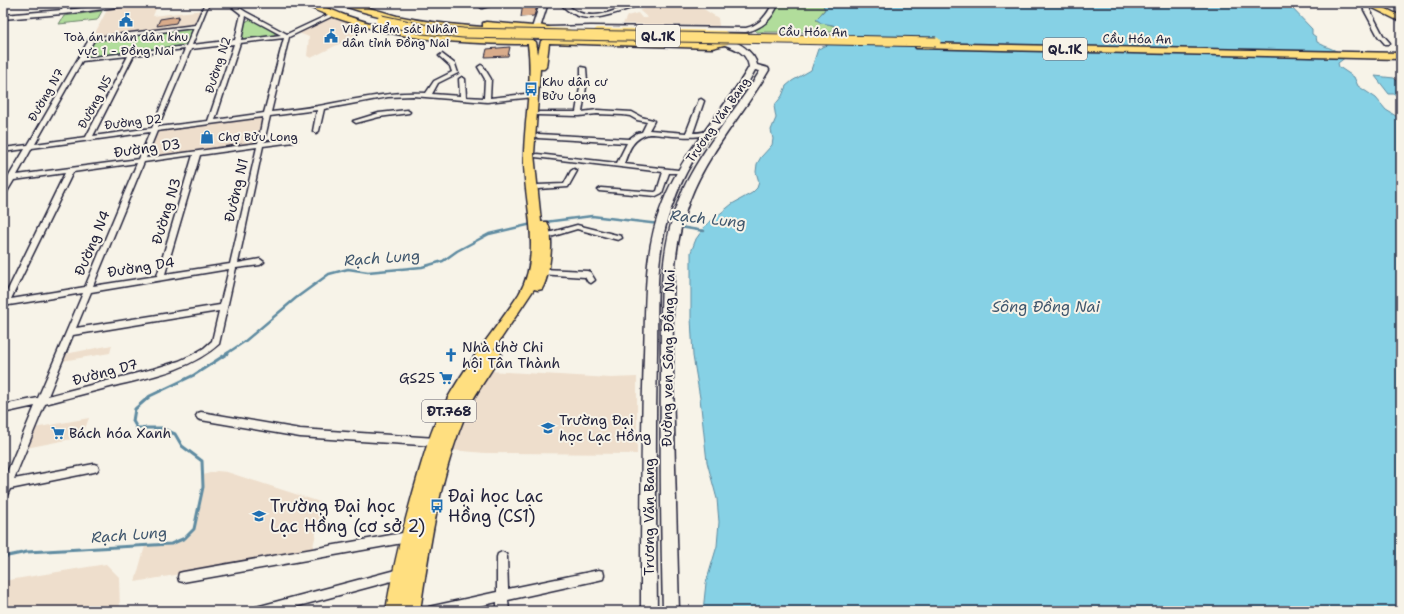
<svg xmlns="http://www.w3.org/2000/svg" width="1404" height="614" font-family="'Shantell Sans',sans-serif">
  <rect width="100%" height="100%" fill="#f7f3e8"/>
  <filter id="ink" filterUnits="userSpaceOnUse"><feTurbulence type="fractalNoise" baseFrequency=".025" numOctaves="2"/><feDisplacementMap in="SourceGraphic" scale="8" xChannelSelector="R" yChannelSelector="G"/><feConvolveMatrix kernelMatrix="1 2 1 2 8 2 1 2 1" color-interpolation-filters="sRGB"/></filter>
  <g filter="url(#ink)">
    <g fill="#eedecc">
      <polygon points="140,3 158,3 153,16 203,10 196,25 95,37 94,35 108,8"/>
      <polygon points="667,3 673,6 682,3 689,5 694,3 718,18 719,26 623,24 627,16 638,13 642,18 648,18 639,10"/>
      <polygon points="332,15 373,27 311,58 307,56 309,37 296,32"/>
      <polygon points="264,117 258,143 145,159 157,131"/>
      <polygon points="112,345 110,353 62,361 65,354"/>
      <polygon points="488,371 611,378 637,377 637,454 485,453 451,450 467,407"/>
      <polygon points="89,418 82,437 26,448 34,428"/>
      <polygon points="217,471 227,472 323,503 312,551 135,582 145,546 171,544 185,538 194,529 203,487 203,475"/>
      <polygon points="106,564 119,577 120,611 3,611 3,581"/>
    </g>
    <g fill="#b1dd9b" stroke="#6a806b">
      <path d="M779 3H825L823 5 825 9 816 20C825 25 835 23 841 32H756L755 30C769 24 773 16 779 3Z"/>
      <polygon points="102,11 97,20 59,24 64,16"/>
      <polygon points="251,19 275,32 275,36 240,40 245,22"/>
      <polygon points="195,27 187,46 83,58 95,39"/>
    </g>
    <g fill="#86d1e5" stroke="#5e8ba1">
      <path d="M825 3H1287L1312 29V34L1316 37 1317 42C1327 48 1338 50 1346 57L1338 63 1339 67 1354 77 1358 86 1376 98 1386 110 1401 119V611H703L706 583 717 546 719 522 717 499 707 462 700 398 693 356 691 318V252L696 239 706 225 732 204 752 193 757 188 759 182 756 172 757 164 761 157 772 145 773 139 771 130 776 118 774 106 782 96 786 86 792 81 811 70 818 49 830 44 841 35V30L833 25 821 23 816 19 825 10 823 5Z"/>
      <polygon points="1375,76 1394,78 1401,85 1401,94 1389,94"/>
    </g>
    <g fill="none" stroke-linecap="round" stroke-linejoin="round">
      <g stroke="#5e8ba1" stroke-width="2.5">
        <polyline points="545,222 592,216 659,224"/>
        <polyline points="680,227 704,231"/>
        <polyline points="226,354 244,342 296,298 329,274 348,269 368,272 422,267 443,261 457,251 489,234 532,224"/>
      </g>
      <polyline stroke="#5e8ba1" stroke-width="3" points="3,557 27,552 171,544 185,538 194,529 203,487 202,461 182,446 175,434 161,428 137,428 133,421 135,409 150,396 194,375 228,353"/>
    </g>
    <g fill="#d9ac8b" stroke="#22223b">
      <polygon points="523,3 538,3 534,16 521,17"/>
      <polygon points="179,16 176,23 157,26 160,19"/>
      <polygon points="510,47 508,56 485,57 487,49"/>
    </g>
    <g fill="none" stroke-linecap="round" stroke-linejoin="round">
      <g stroke="#22223b" stroke-width="3">
        <g id="minor">
          <polygon points="63,3 67,3 67,13 62,12"/>
          <path d="M205 3H209L192 45 235 40 241 14 227 3H232L246 12 287 34 332 13 337 14 289 37 271 112C290 110 310 108 329 104 361 98 393 91 426 93L434 81 452 72 450 66 439 56 442 54 455 64 458 73 438 83 432 94 460 96 459 79 462 77 465 79 466 97 484 98 485 79 478 67 481 65 483 66 491 79 490 98 534 93 537 95 534 97 487 102 413 96 388 97 324 109 319 131 316 133 313 131 317 110 270 116 264 142 294 138 297 140 294 142 263 146 238 263 260 259 264 262 260 265 236 268 219 344C190 370 151 377 114 386 91 392 68 398 45 404L14 479 94 464 97 465 99 468 97 471 94 472 10 489 6 497 3 498V482L35 406 3 413V405L38 398 83 293 3 306V300L65 173 14 180 5 195H3V187L7 181H3V177L9 176 25 149 3 152V148L28 145 90 38 195 25ZM246 16 281 35 241 40ZM194 28 186 46 84 58 94 40ZM284 38 264 113 215 120 240 43ZM234 44 208 121 158 127 191 49ZM185 49 152 128 93 136 134 55ZM128 56 86 137 35 144 82 61ZM263 117 258 143 146 158 157 131ZM150 132 139 159 17 175 32 148ZM257 147 230 264 165 274 200 155ZM193 155 157 276 93 286 144 162ZM137 163 85 287 11 299 73 172ZM229 269 220 305 76 328 91 292ZM219 311 212 341 204 348 192 355 179 361 153 369 48 396 73 335Z"/>
          <polygon points="489,3 499,3 482,8 479,6"/>
          <path d="M560 3H565C589 25 609 12 635 3L640 4C635 7 628 9 622 11 598 19 578 24 560 3Z"/>
          <polygon points="1366,3 1371,4 1369,6 1370,10 1383,35 1390,43 1389,44 1385,44 1378,36 1364,10 1363,6"/>
          <path d="M581 67 586 68 587 81 582 112 597 110 632 112 641 117 653 120 654 121 649 130 686 133 699 100 701 99 704 101 693 133C711 133 715 126 724 112H728L729 113C727 117 725 123 721 126 707 144 669 134 649 134 633 138 629 149 624 164L678 170H681L683 167 685 166 688 168 685 173H669L662 193 656 196 599 191 598 190 599 189 601 188 655 192 657 191 663 172 535 157V155L537 154 617 163 627 143 538 138 535 136 538 134 629 139 637 133 642 132 647 122 637 120 630 116 623 115 597 114 579 116 537 115 536 114 539 112H576L581 81Z"/>
          <polygon points="407,110 410,112 409,113 379,117 356,123 353,121 379,113"/>
          <polygon points="574,169 577,171 568,187 538,189 535,187 538,185 564,184 571,171"/>
          <polygon points="577,225 621,236 622,238 618,240 577,229 544,239 540,237 541,235"/>
          <polygon points="542,269 587,271 590,272 595,280 591,283 588,282 585,277 539,274 538,272 539,270"/>
          <polygon points="201,412 300,429 436,438 439,439 441,442 439,445 436,446 300,437 201,420 198,419 196,416 198,413"/>
          <polygon points="408,532 412,534 413,537 412,540 408,542 183,582 179,581 178,577 179,573 183,572"/>
          <polygon points="502,552 506,554 507,557 508,589 599,570 603,571 604,575 603,579 599,580 508,600 509,611 497,611 497,602 458,611 427,611 429,607 433,606 497,592 497,557 498,554"/>
          <polygon points="399,569 403,570 404,574 403,578 399,579 280,611 254,611 256,607 260,606"/>
        </g>
      </g>
      <g stroke="#22223b" stroke-width="3">
        <path id="tertiary" d="M773 3H779C772 19 763 28 746 32L591 30 548 31 545 29 548 27 591 26 746 28C760 25 767 15 773 3Z"/>
      </g>
      <g stroke="#22223b" stroke-width="3">
        <g id="secondary">
          <polygon points="116,3 136,3 132,5 74,13 3,19 3,15 74,9"/>
          <polygon points="540,3 548,3 540,28 536,30 532,28"/>
          <path d="M722 40C735 38 755 52 757 65L768 68 769 70C744 113 708 152 690 199 669 253 673 312 673 369 674 450 677 530 679 611H663C661 530 660 450 661 369 661 312 658 253 679 199 698 152 734 114 760 71L755 70C741 97 721 120 703 145 691 162 681 181 674 201 654 249 658 302 657 353 655 439 656 525 657 611H641C641 525 641 440 644 354 646 303 643 250 663 202 683 150 722 114 749 67 747 52 734 48 722 44Z"/>
        </g>
      </g>
      <g stroke="#22223b" stroke-width="3">
        <g id="primary">
          <path d="M304 3C319 3 333 11 347 16 359 20 371 24 383 26 428 37 474 39 520 38L521 33 523 31 498 29V32L495 33C442 29 391 22 341 5L340 3C359 3 378 11 397 16 425 22 454 25 483 27V23L486 22 533 26 539 25 552 28 570 29 571 31C561 40 542 27 529 34L528 38 536 42 538 54 541 41 548 37 712 42 725 39 729 42 728 44 712 48 549 43 546 67 544 69H540L534 154 541 222H547C555 235 550 276 542 289L538 290 534 289 494 349 499 350 501 354C491 373 477 390 468 409 440 473 430 543 420 611H386C393 565 405 520 418 475 425 452 431 429 443 407 464 366 494 332 519 294 544 251 522 199 524 153 525 116 533 81 528 44 461 44 395 40 331 16 323 13 310 9 304 3Z"/>
          <polygon points="1363,3 1374,3 1401,16 1401,22"/>
          <polygon points="597,28 725,31 729,34 725,37 594,33 593,31"/>
          <polygon points="919,43 1401,53 1401,59 916,48 915,46 916,44"/>
        </g>
      </g>
      <use href="#minor" fill="#f7f3e8" fill-rule="evenodd"/>
      <use href="#tertiary" fill="#f7f3e8" fill-rule="evenodd"/>
      <use href="#secondary" fill="#f7f3e8" fill-rule="evenodd"/>
      <use href="#primary" fill="#ffdf80" fill-rule="evenodd"/>
      <g stroke="#22223b" stroke-width="11" stroke-linecap="butt">
        <polyline id="primary-bridge" points="381,20 423,29 463,33 936,42"/>
      </g>
      <use href="#primary-bridge" stroke="#ffdf80" stroke-width="9"/>
    </g>
  </g>
  <defs>
    <g id="civic-bare" transform="scale(1.08)"><path d="M-.6-6.5H3V-4.5H.6V-3L4-1V1h2V6H-6V1h2V-1L-.6-3ZM-1.2 2.5V6h2.4V2.5Z" fill="#1f6fb2" stroke="#f7f3e8" stroke-width="2.5" paint-order="stroke"/></g>
    <g id="bus-bare" transform="scale(1.08)"><path d="M-5-6H5V4H4V6H2V4H-2V6H-4V4H-5ZM-3.5-4V0h7V-4ZM-3.5 1.2v1.5H-2V1.2ZM2 1.2v1.5H3.5V1.2Z" fill="#1f6fb2" stroke="#f7f3e8" stroke-width="2.5" paint-order="stroke"/></g>
    <g id="shop-bare" transform="scale(1.08)"><path d="M-5-2.5h2.3a2.7 3.5 0 0 1 5.4 0H5L5.5 6h-11ZM-1.5-2.5h3a1.5 2.3 0 0 0-3 0Z" fill="#1f6fb2" stroke="#f7f3e8" stroke-width="2.5" paint-order="stroke"/></g>
    <g id="church-bare" transform="scale(1.08)"><path d="M-1.2-6h2.4v3.5h3.3v2.4h-3.3V6h-2.4V-.1h-3.3v-2.4h3.3Z" fill="#1f6fb2" stroke="#f7f3e8" stroke-width="2.5" paint-order="stroke"/></g>
    <g id="supermarket-bare" transform="scale(1.08)"><path d="M-6-5.5h2.5l.6 2H6L4.5 2H-2.5L-4.4-4H-6ZM-1.5 3.2a1.3 1.3 0 1 0 .1 0ZM3 3.2a1.3 1.3 0 1 0 .1 0Z" fill="#1f6fb2" stroke="#f7f3e8" stroke-width="2.5" paint-order="stroke"/></g>
    <g id="university-bare" transform="scale(1.08)"><path d="M0-5L7-2L0 1L-7-2ZM-4 1L0 2.5L4 1V4Q0 6-4 4Z" fill="#1f6fb2" stroke="#f7f3e8" stroke-width="2.5" paint-order="stroke"/></g>
  </defs>
  <g fill-rule="evenodd">
    <use href="#civic-bare" x="126" y="20"/>
    <use href="#civic-bare" x="331" y="36"/>
    <use href="#bus-bare" x="531" y="89"/>
    <use href="#shop-bare" x="207" y="137"/>
    <use href="#church-bare" x="451" y="355"/>
    <use href="#supermarket-bare" x="446" y="378"/>
    <use href="#university-bare" x="548" y="428"/>
    <use href="#supermarket-bare" x="58" y="433"/>
    <use href="#bus-bare" x="437" y="506"/>
    <use href="#university-bare" x="259" y="516"/>
  </g>
  <g text-anchor="middle" dominant-baseline="central" stroke-width="4" stroke-linejoin="round" paint-order="stroke">
    <g font-size="12" fill="#22223b" stroke="#f7f3e8" text-anchor="start">
      <text x="342" y="29">Viện Kiểm sát Nhân<tspan x="342" dy="14">dân tỉnh Đồng Nai</tspan></text>
      <text x="126" y="37" text-anchor="middle">Toà án nhân dân khu<tspan x="126" dy="14">vực 1 - Đồng Nai</tspan></text>
      <text x="542" y="82">Khu dân cư<tspan x="542" dy="14">Bửu Long</tspan></text>
      <text x="218" y="137">Chợ Bửu Long</text>
    </g>
    <g font-size="12" fill="#22223b" stroke="#f7f3e8">
      <text transform="translate(813 32) rotate(1)">Cầu Hóa An</text>
      <text transform="translate(1137 39) rotate(1)">Cầu Hóa An</text>
      <text transform="translate(218 65) rotate(-72)">Đường N2</text>
      <text transform="translate(46 95) rotate(-60)">Đường N7</text>
      <text transform="translate(95 102) rotate(-62)">Đường N5</text>
      <text transform="translate(718 120) rotate(-55)">Trương Văn Bang</text>
      <text transform="translate(133 122) rotate(-7)">Đường D2</text>
    </g>
    <g fill="#f7f3e8" stroke="#62616f" stroke-width="1">
      <rect x="636" y="25" width="44" height="22" rx="3"/>
      <rect x="1043" y="38" width="44" height="22" rx="3"/>
      <rect x="422" y="400" width="54" height="22" rx="3"/>
    </g>
    <g font-size="13" font-weight="bold" fill="#22223b">
      <text x="658" y="36">QL.1K</text>
      <text x="1065" y="49">QL.1K</text>
      <text x="449" y="411">ĐT.768</text>
    </g>
    <g font-size="14" fill="#22223b" stroke="#f7f3e8">
      <text transform="translate(147 148) rotate(-8)">Đường D3</text>
      <text transform="translate(236 190) rotate(-77)">Đường N1</text>
      <text transform="translate(166 211) rotate(-73)">Đường N3</text>
      <text transform="translate(92 243) rotate(-67)">Đường N4</text>
      <text transform="translate(141 267) rotate(-9)">Đường D4</text>
      <text transform="translate(668 358) rotate(-89)">Đường ven Sông Đồng Nai</text>
      <text transform="translate(105 372) rotate(-15)">Đường D7</text>
      <text transform="translate(649 517) rotate(-90)">Trương Văn Bang</text>
    </g>
    <g font-size="14" fill="#22223b" stroke="#f7f3e8" text-anchor="start">
      <text x="462" y="347">Nhà thờ Chi<tspan x="462" dy="16">hội Tân Thành</tspan></text>
      <text x="435" y="378" text-anchor="end">GS25</text>
      <text x="559" y="420">Trường Đại<tspan x="559" dy="16">học Lạc Hồng</tspan></text>
      <text x="69" y="433">Bách hóa Xanh</text>
    </g>
    <g font-size="15" font-style="italic" fill="#40576e" stroke="#f7f3e8">
      <text transform="translate(708 219) rotate(6)">Rạch Lung</text>
      <text transform="translate(382 258) rotate(-4)">Rạch Lung</text>
      <text x="1046" y="307">Sông Đồng Nai</text>
      <text transform="translate(129 535) rotate(-4)">Rạch Lung</text>
    </g>
    <g font-size="17" fill="#22223b" stroke="#f7f3e8" text-anchor="start">
      <text x="448" y="496">Đại học Lạc<tspan x="448" dy="20">Hồng (CS1)</tspan></text>
      <text x="270" y="506">Trường Đại học<tspan x="270" dy="20">Lạc Hồng (cơ sở 2)</tspan></text>
    </g>
  </g>
  <rect width="1404" height="614" fill="none" stroke="#f7f3e8" stroke-width="16"/>
  <rect x="8" y="8" width="1388" height="598" fill="none" stroke="#22223b" stroke-width="1.5" filter="url(#ink)"/>
</svg>
